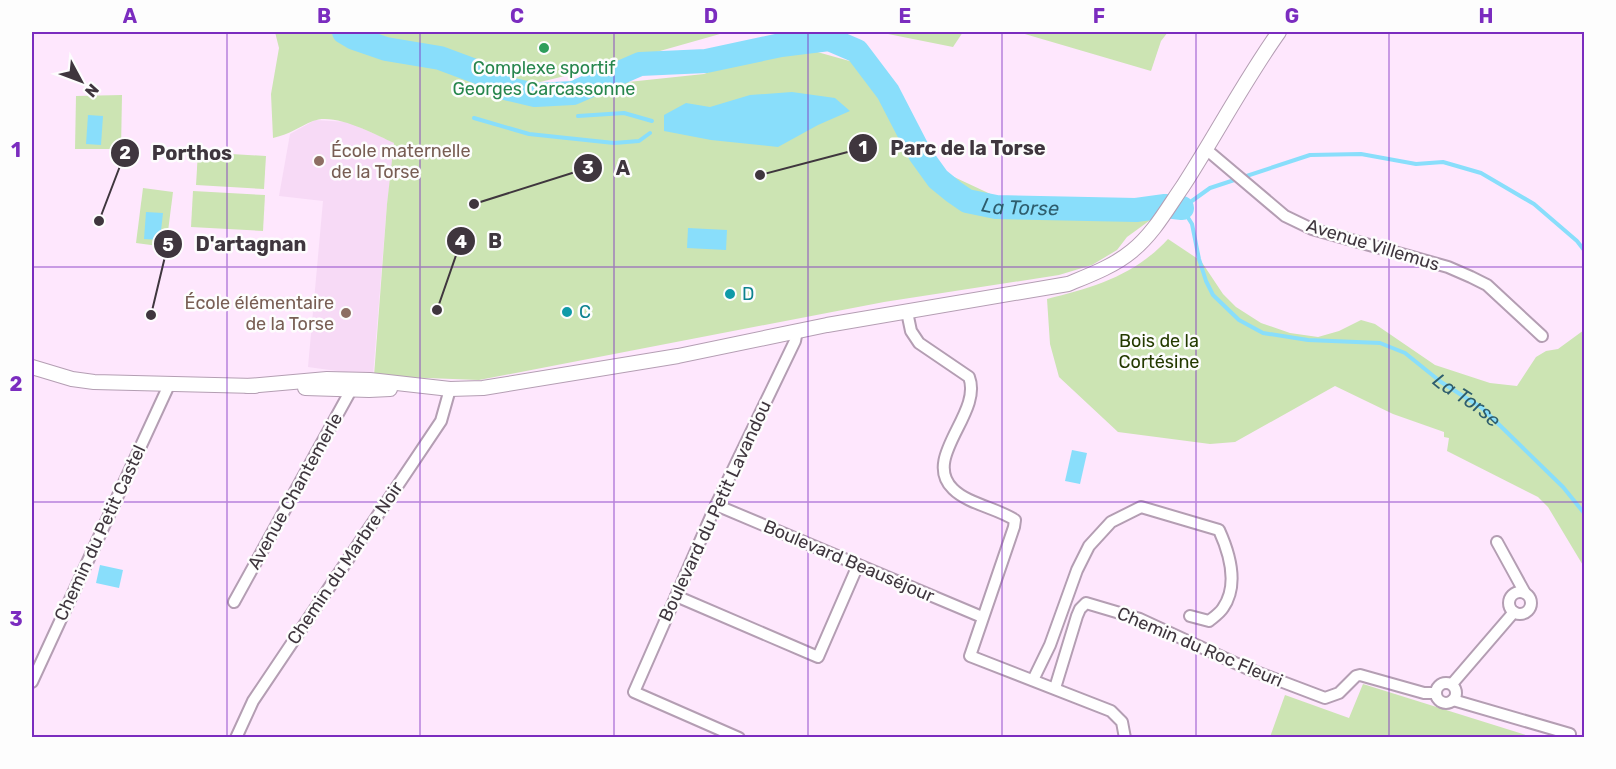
<svg xmlns="http://www.w3.org/2000/svg" width="1616" height="769" font-family="Rubik,sans-serif">
  <rect width="100%" height="100%" fill="#fee7fd"/>
  <polygon fill="#f7daf6" points="315,120 348,122 395,143 387,204 373,376 308,367 323,201 279,196 290,134"/>
  <g fill="#cce4b3">
    <path d="M275 32H727L614 64 532 84 628 82 704 74 785 43 871 67 888 92 922 162 999 198 1144 202 1165 206 1149 221 1127 237 1117 250 1092 265 1059 275 884 302 479 380 374 376 387 204 394 143C375 134 334 112 313 121 298 127 291 134 273 138L271 94 279 48Z"/>
    <polygon points="884,32 963,32 953,47 888,34"/>
    <polygon points="1018,32 1168,32 1161,41 1151,71"/>
    <polygon points="122,95 121,149 75,149 76,96"/>
    <polygon points="198,152 266,156 264,189 196,185"/>
    <polygon points="143,188 173,192 166,247 136,243"/>
    <polygon points="193,191 265,195 263,231 191,227"/>
    <path d="M1168 239 1201 261 1223 294 1236 307 1261 323 1290 333 1318 337 1339 331 1361 320 1375 324 1435 365 1490 383 1517 386 1536 357 1546 351 1558 349 1584 330V567L1548 507 1538 497 1447 451 1449 438 1444 437V432L1393 414 1335 386 1235 442 1210 444 1118 432 1059 377 1050 344 1047 299C1094 287 1134 276 1168 239Z"/>
    <polygon points="1363,684 1532,737 1270,737 1285,695 1349,718"/>
  </g>
  <g fill="#89defb">
    <polygon points="792,92 835,98 850,111 818,125 778,147 711,140 664,131 664,115 686,103 710,107 750,95"/>
    <polygon points="88,115 103,116 101,145 86,144"/>
    <polygon points="146,212 163,213 160,240 144,239"/>
    <polygon points="688,228 727,230 726,250 687,248"/>
    <polygon points="1072,450 1087,453 1080,484 1065,481"/>
    <polygon points="100,565 123,570 119,588 96,583"/>
  </g>
  <g fill="none" stroke-linecap="round" stroke-linejoin="round">
    <g stroke="#89defb" stroke-width="4">
      <polyline points="578,116 624,113 652,121"/>
      <polyline points="474,118 529,134 614,143 639,141 650,133"/>
      <path id="s1" d="M1584 250 1577 241 1534 204 1481 173 1443 162 1416 164 1361 154 1310 155 1210 188 1182 208 1192 224 1199 259 1206 281 1213 295 1239 320 1263 333 1308 340 1380 343 1405 353 1441 382 1482 408 1563 487 1584 513"/>
    </g>
    <path stroke="#89defb" stroke-width="24" id="s2" d="M344 32 354 38 386 49 440 58 483 74 505 88 535 95 573 93 640 64 706 61 781 45 829 39 857 51 888 92 920 154 938 179 954 192 967 201 996 207 1136 210 1165 206 1182 208"/>
    <g stroke="#b49eb3" stroke-width="14">
      <g id="minor">
        <polyline points="1207,150 1285,216 1312,229 1448,267 1471,277 1487,285 1542,336"/>
        <path d="M907 312 911 331 919 343 969 377C983 413 921 458 953 489 968 504 997 508 1015 520L1014 527 970 656 1111 711 1122 722 1125 738"/>
        <polyline points="716,505 982,617"/>
        <polyline points="1497,542 1525,593"/>
        <circle cx="1520" cy="603" r="11"/>
        <polyline points="676,596 818,657 858,565"/>
        <polyline points="234,602 351,390 352,383"/>
        <path d="M1033 680 1050 645 1077 570 1089 546 1111 522 1141 507 1219 530C1229 552 1239 585 1223 608 1220 613 1214 617 1209 621L1190 616"/>
        <polyline points="32,682 169,385"/>
        <circle cx="1446" cy="693" r="10"/>
        <polyline points="1452,684 1514,612"/>
        <polyline points="1055,688 1077,616 1080,609 1086,603 1140,619 1246,668 1325,698 1339,693 1356,676 1360,675 1424,693 1435,693"/>
        <polyline points="1453,700 1570,734"/>
        <polyline points="236,738 253,701 441,421 450,389"/>
        <polyline points="739,738 634,692 716,505 795,341 797,331"/>
      </g>
    </g>
    <g stroke="#b49eb3" stroke-width="16">
      <g id="tertiary">
        <polyline points="32,367 72,379 94,382 255,386"/>
        <path d="M248 386 327 379 370 380 450 389 483 388 678 356 827 325 1068 284C1090 275 1114 266 1132 251 1154 233 1167 209 1183 186 1216 135 1244 81 1279 32"/>
        <polyline points="305,388 369,390 390,389"/>
      </g>
    </g>
    <use href="#minor" stroke="#fff" stroke-width="10"/>
    <use href="#tertiary" stroke="#fff" stroke-width="14"/>
  </g>
  <path fill="none" stroke="#7b2cbf" stroke-width="1.5" stroke-opacity="0.55" d="M227 32V738M420 32V738M614 32V738M808 32V738M1002 32V738M1196 32V738M1389 32V738M32 267H1584M32 502H1584"/>
  <circle fill="#2e9e5b" stroke="#fdfdfd" stroke-width="2" cx="544" cy="48" r="6"/>
  <g fill="#8d6e63" stroke="#fdfdfd" stroke-width="2">
    <circle cx="319" cy="161" r="6"/>
    <circle cx="346" cy="313" r="6"/>
  </g>
  <g fill="#0f9aa8" stroke="#fdfdfd" stroke-width="2">
    <circle cx="730" cy="294" r="6"/>
    <circle cx="567" cy="312" r="6"/>
  </g>
  <g text-anchor="middle" dominant-baseline="central" stroke-width="5" stroke-linejoin="round" paint-order="stroke">
    <g font-size="18" fill="#27864d" stroke="#fdfdfd">
      <text x="544" y="68">Complexe sportif<tspan x="544" dy="21">Georges Carcassonne</tspan></text>
    </g>
    <g font-size="18" fill="#785e54" stroke="#fdfdfd" text-anchor="start">
      <text x="331" y="151">École maternelle<tspan x="331" dy="21">de la Torse</tspan></text>
      <text x="334" y="303" text-anchor="end">École élémentaire<tspan x="334" dy="21">de la Torse</tspan></text>
    </g>
    <g font-size="18" fill="#3f363e" stroke="#fdfdfd">
      <text transform="translate(1373 245) rotate(17)">Avenue Villemus</text>
      <text transform="translate(295 491) rotate(-61)">Avenue Chantemerle</text>
      <text transform="translate(715 511) rotate(-65)">Boulevard du Petit Lavandou</text>
      <text transform="translate(100 533) rotate(-65)">Chemin du Petit Castel</text>
      <text transform="translate(849 561) rotate(23)">Boulevard Beauséjour</text>
      <text transform="translate(345 563) rotate(-56)">Chemin du Marbre Noir</text>
      <text transform="translate(1200 647) rotate(23)">Chemin du Roc Fleuri</text>
    </g>
    <g font-size="18" fill="#0d838f" stroke="#fdfdfd" text-anchor="start">
      <text x="742" y="294">D</text>
      <text x="579" y="312">C</text>
    </g>
    <g font-size="18" fill="#243a00" stroke="#fdfdfd">
      <text x="1159" y="341">Bois de la<tspan x="1159" dy="21">Cortésine</tspan></text>
    </g>
    <g font-size="20" font-style="italic" fill="#2e5d6d" stroke="#fdfdfd">
      <text stroke="none"><textPath href="#s2" startOffset="778">La Torse</textPath></text>
      <text stroke="none"><textPath href="#s1" startOffset="822">La Torse</textPath></text>
    </g>
  </g>
  <path fill="none" stroke="#3f363e" stroke-width="2" d="M760 175L863 148M99 221L125 153M474 204L588 168M437 310L461 241M151 315L168 244"/>
  <g fill="#3f363e" stroke="#fdfdfd" stroke-width="2">
    <circle cx="760" cy="175" r="6"/>
    <circle cx="99" cy="221" r="6"/>
    <circle cx="474" cy="204" r="6"/>
    <circle cx="437" cy="310" r="6"/>
    <circle cx="151" cy="315" r="6"/>
    <circle cx="863" cy="148" r="15"/>
    <circle cx="125" cy="153" r="15"/>
    <circle cx="588" cy="168" r="15"/>
    <circle cx="461" cy="241" r="15"/>
    <circle cx="168" cy="244" r="15"/>
  </g>
  <g font-size="18" text-anchor="middle" font-weight="bold" fill="#fff">
    <text x="863" y="154">1</text>
    <text x="125" y="159">2</text>
    <text x="588" y="174">3</text>
    <text x="461" y="248">4</text>
    <text x="168" y="251">5</text>
  </g>
  <g font-size="20" text-anchor="middle" font-weight="bold" fill="#3f363e" stroke="#fdfdfd" stroke-width="5" stroke-linejoin="round" paint-order="stroke">
    <text x="968" y="155">Parc de la Torse</text>
    <text x="192" y="160">Porthos</text>
    <text x="623" y="175">A</text>
    <text x="495" y="248">B</text>
    <text x="251" y="251">D'artagnan</text>
  </g>
  <rect width="1616" height="769" fill="none" stroke="#fdfdfd" stroke-width="66"/>
  <g transform="translate(81 81) rotate(131)" stroke="#fdfdfd" stroke-width="4.5" paint-order="stroke">
  <path d="M0-4.5L10 22L0 15L-10 22Z" fill="#3f363e"/>
  <text y="-9" font-size="16" font-weight="bold" text-anchor="middle" fill="#3f363e">N</text>
  </g>
  <rect x="33" y="33" width="1550" height="703" fill="none" stroke="#7b2cbf" stroke-width="2"/>
  <g font-size="20" text-anchor="middle" font-weight="bold" fill="#7b2cbf">
    <text x="130" y="23">A</text>
    <text x="324" y="23">B</text>
    <text x="517" y="23">C</text>
    <text x="711" y="23">D</text>
    <text x="905" y="23">E</text>
    <text x="1099" y="23">F</text>
    <text x="1292" y="23">G</text>
    <text x="1486" y="23">H</text>
    <text x="16" y="157">1</text>
    <text x="16" y="391">2</text>
    <text x="16" y="626">3</text>
  </g>
</svg>
